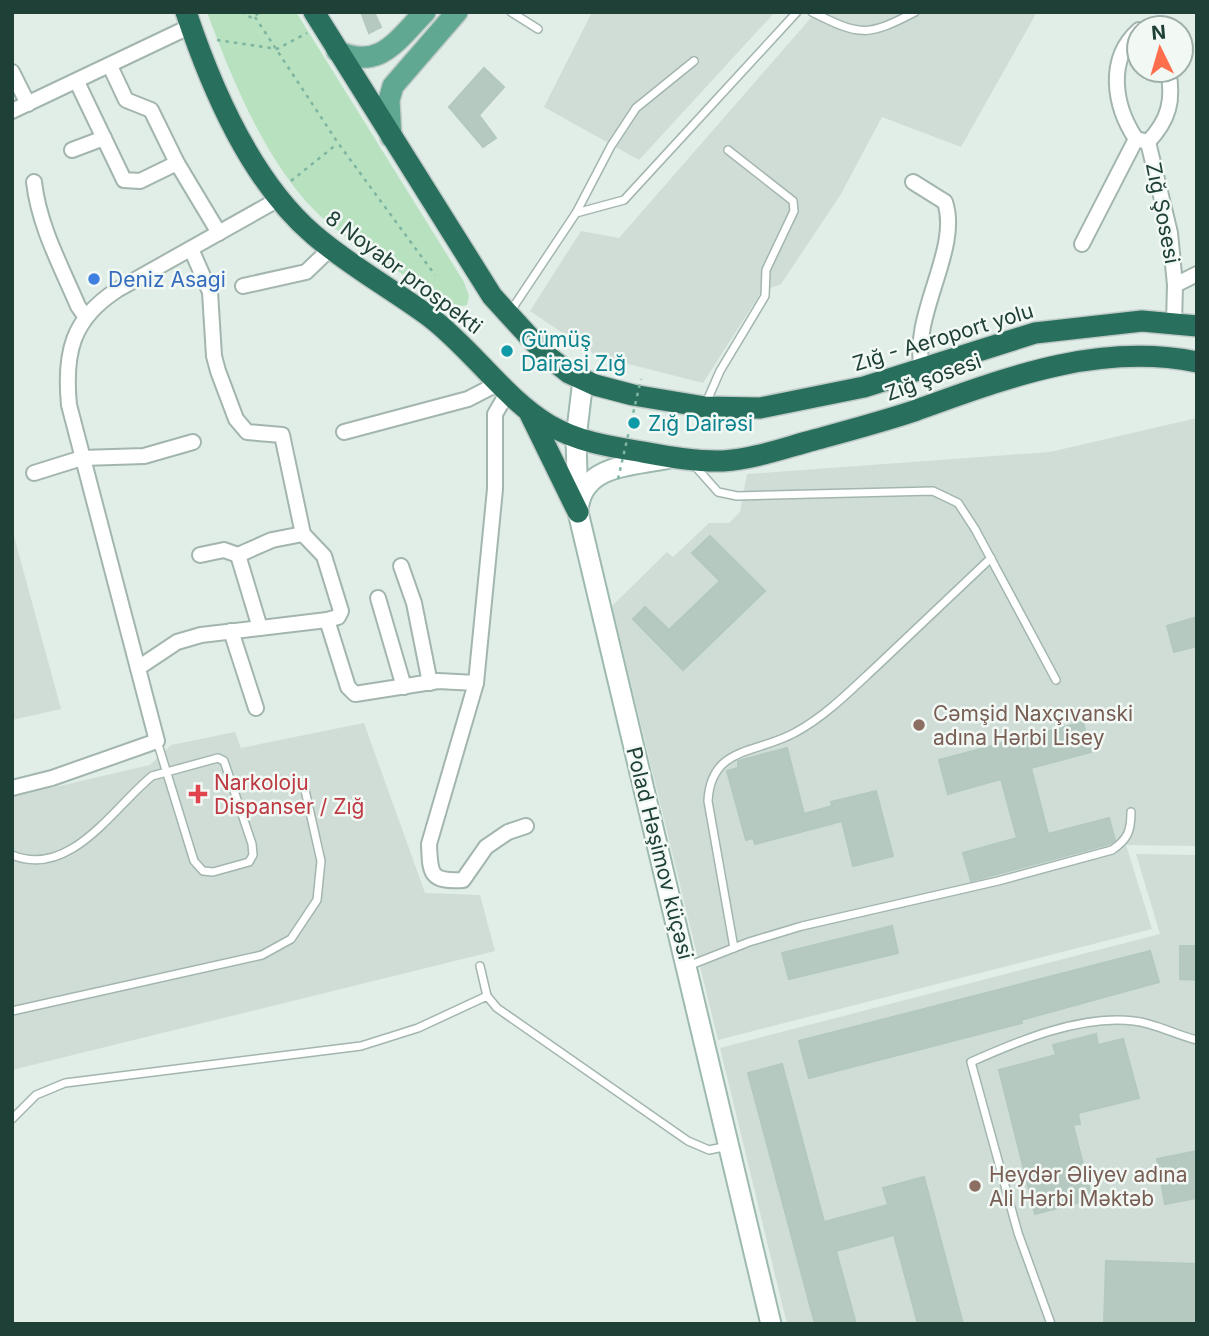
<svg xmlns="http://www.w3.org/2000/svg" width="1209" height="1336" font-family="Inter,sans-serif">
  <rect width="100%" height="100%" fill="#e1ede7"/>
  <g fill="#cfddd6">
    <polygon points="592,12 775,12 639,160 544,107"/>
    <polygon points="816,12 1037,12 961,147 882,117 841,194 781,284 762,291 703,383 597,356 530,311 581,231 619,238"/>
    <polygon points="1197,418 1197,846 1126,845 1152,929 718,1040 612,606 667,552 673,557 709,523 729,523 740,512 747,474 1050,452"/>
    <polygon points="12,529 61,709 12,720"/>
    <polygon points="364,723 425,893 480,895 495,951 12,1070 12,797 150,765 171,745 235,732 241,748"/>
    <polygon points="1136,854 1197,855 1197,1324 787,1324 720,1048 1160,934"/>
  </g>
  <path fill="#b8e1c0" d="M207 12H296L464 282 469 296 467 305C453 310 431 291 419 284 387 265 354 245 326 221 270 173 232 80 207 12Z"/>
  <g fill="#b6c9c0" stroke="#b3c8be" stroke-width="2">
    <polygon points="361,12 374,12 381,27 369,33"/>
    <polygon points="484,68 504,87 479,115 496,138 483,147 449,107"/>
    <polygon points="710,536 765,591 683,670 633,619 645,607 669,630 720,581 692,553"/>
    <polygon points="1197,617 1197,646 1174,652 1167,626"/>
    <polygon points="1083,722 1091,752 1031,768 1048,834 1109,818 1115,840 1109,844 971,881 963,853 1017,838 1001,779 948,794 939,760"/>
    <polygon points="787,748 804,814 832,806 831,802 876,791 893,856 853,866 842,821 755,844 753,838 746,840 727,771 738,768 738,761"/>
    <polygon points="892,926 898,953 789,979 782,953"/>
    <polygon points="1180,946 1197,946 1197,980 1180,979"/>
    <polygon points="1150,951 1159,982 1021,1020 1022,1023 809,1078 799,1041"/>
    <polygon points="1096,1034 1098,1045 1123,1039 1139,1098 1078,1113 1080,1124 1073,1125 1092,1199 1035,1214 999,1070 1056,1055 1053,1045"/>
    <polygon points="782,1064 824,1222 888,1205 883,1188 924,1177 963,1324 918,1324 894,1235 836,1251 856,1324 815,1324 748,1073"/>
    <polygon points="1197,1151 1197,1198 1165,1204 1157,1159"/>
    <polygon points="1106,1261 1197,1264 1197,1324 1104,1324"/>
  </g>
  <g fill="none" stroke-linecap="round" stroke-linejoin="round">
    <g stroke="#a3b6ae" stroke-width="10">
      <g id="lane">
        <polyline points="511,12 538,29"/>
        <path d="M812 12C860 36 867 37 915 12"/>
        <polyline points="576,213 611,146 636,108 694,61"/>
        <polyline points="510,312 576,213 624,200 797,12"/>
        <polyline points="706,403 720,371 765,296 766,270 794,211 793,201 728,150"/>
        <polyline points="694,465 718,492 737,496 933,491 958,503 975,529 1056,680"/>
        <path d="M12 855C70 879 113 808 152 776L218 758 224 761 252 844 253 855 249 862 213 872 203 871 194 861 157 741"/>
        <path d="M734 948 708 801C711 745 758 754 796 732 827 715 852 689 878 665 916 629 953 594 991 558"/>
        <polyline points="480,966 487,996"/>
        <path d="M688 966 749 942 802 926 998 881 1112 850C1128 839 1131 831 1131 812"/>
        <polyline points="12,1011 262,955 291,939 317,900 321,861 305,790"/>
        <polyline points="12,1119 36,1095 65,1083 361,1046 418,1028 487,996 497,1008 688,1141 709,1150 728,1146"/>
        <path d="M1051 1324 1018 1233 971 1062C1018 1041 1082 1014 1134 1021 1154 1023 1176 1035 1197 1040"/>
      </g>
    </g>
    <g stroke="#a3b6ae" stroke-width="18">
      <g id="street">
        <path d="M1139 30C1106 59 1114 106 1136 139L1148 142"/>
        <polyline points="110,66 126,100 151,110 177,163 219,233"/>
        <polyline points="12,72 28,104"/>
        <polyline points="77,82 124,180 140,181 177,163"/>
        <polyline points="12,111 191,26"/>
        <polyline points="1148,142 1170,233 1175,285"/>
        <path d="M1148 142C1169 120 1174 100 1168 70"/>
        <polyline points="72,150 104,138"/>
        <path d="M34 182C39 226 61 266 78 306L85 316"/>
        <path d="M913 182 945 202C961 250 910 315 922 370"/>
        <polyline points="1082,244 1136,139"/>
        <polyline points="243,286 306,272 331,248"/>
        <polyline points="1174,323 1175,285 1197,274"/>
        <path d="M509 390 495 414V489L476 683 429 844C430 874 430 882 463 880L486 847 508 832 526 826"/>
        <polyline points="344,432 468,399 501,382"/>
        <polyline points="34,473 82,458 144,456 193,442"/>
        <polyline points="200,555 224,550 238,555 272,540 303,534"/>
        <polyline points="238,555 260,628"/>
        <polyline points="401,566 414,603 430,683"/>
        <polyline points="378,598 404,687"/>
        <polyline points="327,620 348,687 355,694 438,681 476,683"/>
        <polyline points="231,631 256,708"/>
        <polyline points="138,668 177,642 201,635 327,620 338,617 341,611 324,556 303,534 282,435 247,432 236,419 218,371 214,356 210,292 191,249"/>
        <path d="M12 788 52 778 157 741 69 405C64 353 72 319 117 290L279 199"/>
      </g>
    </g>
    <g stroke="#9ebaaf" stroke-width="23">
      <g id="secondary">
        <polyline points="583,380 576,438 578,512 771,1324"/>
        <path d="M579 504C587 463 636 466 669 458"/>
      </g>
    </g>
    <g stroke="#c0cac7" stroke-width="24">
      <g id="primary">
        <path d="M337 51C380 71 397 40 425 12"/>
        <polyline points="391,137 389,100 393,86 457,12"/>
      </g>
    </g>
    <g stroke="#c0cac7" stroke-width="24">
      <g id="highway">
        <path d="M186 12C212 90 251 181 314 235 350 266 392 289 430 317 472 349 505 399 549 425 577 441 606 446 637 451 665 456 695 462 723 461 754 459 784 448 814 440 847 431 881 422 914 411 1006 378 1098 342 1197 362"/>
        <polyline points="314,12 492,296 545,354 569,373 595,385 633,395 705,407 760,408 864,387 1035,333 1142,321 1197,326"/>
        <polyline points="530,414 578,512"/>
      </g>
    </g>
    <g stroke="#7eb5a0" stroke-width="2.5" stroke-dasharray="3.5 5" stroke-linecap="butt">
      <polyline points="241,12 252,18 260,12"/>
      <polyline points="255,17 338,143 435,275"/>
      <polyline points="217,40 277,49 307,33"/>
      <polyline points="291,181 337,144"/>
    </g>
    <use href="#lane" stroke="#fff" stroke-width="7"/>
    <use href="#street" stroke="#fff" stroke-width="14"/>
    <use href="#secondary" stroke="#fff" stroke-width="19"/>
    <use href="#primary" stroke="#61a892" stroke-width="21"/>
    <use href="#highway" stroke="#28705d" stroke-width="21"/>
    <polyline stroke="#7eb5a0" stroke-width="2.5" stroke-dasharray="3.5 5" stroke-linecap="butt" points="618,479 641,379"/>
  </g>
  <circle fill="#3f7fe0" stroke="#f2f9f5" stroke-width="2.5" cx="94" cy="279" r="7"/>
  <g fill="#0f9aa8" stroke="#f2f9f5" stroke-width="2.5">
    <circle cx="507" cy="351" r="7"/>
    <circle cx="634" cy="423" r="7"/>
  </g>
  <g fill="#8d6e63" stroke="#f2f9f5" stroke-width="2.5">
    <circle cx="919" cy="725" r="7"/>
    <circle cx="975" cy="1186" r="7"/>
  </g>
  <path fill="#e0444e" stroke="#f2f9f5" stroke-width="2.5" d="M194.5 783.5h7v7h7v7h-7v7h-7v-7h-7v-7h7z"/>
  <g text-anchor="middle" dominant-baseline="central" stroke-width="5" stroke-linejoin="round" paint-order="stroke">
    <g font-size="21" fill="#1f4036" stroke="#f2f9f5">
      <text transform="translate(1163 213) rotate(79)">Zığ Şosesi</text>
      <text transform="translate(404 272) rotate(37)">8 Noyabr prospekti</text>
      <text transform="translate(943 337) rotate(-17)">Zığ - Aeroport yolu</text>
      <text transform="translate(933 377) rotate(-20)">Zığ şosesi</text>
      <text transform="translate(660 853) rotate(76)">Polad Həşimov küçəsi</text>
    </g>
    <g font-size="21" fill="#366cbe" stroke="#f2f9f5" text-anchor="start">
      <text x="108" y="279">Deniz Asagi</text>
    </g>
    <g font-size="21" fill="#0d838f" stroke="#f2f9f5" text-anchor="start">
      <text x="521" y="339">Gümüş<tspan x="521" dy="24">Dairəsi Zığ</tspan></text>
      <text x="648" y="423">Zığ Dairəsi</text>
    </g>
    <g font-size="21" fill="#785e54" stroke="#f2f9f5" text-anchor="start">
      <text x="933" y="713">Cəmşid Naxçıvanski<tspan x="933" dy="24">adına Hərbi Lisey</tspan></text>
      <text x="989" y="1174">Heydər Əliyev adına<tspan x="989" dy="24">Ali Hərbi Məktəb</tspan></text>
    </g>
    <g font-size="21" fill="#be3a42" stroke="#f2f9f5" text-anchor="start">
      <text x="214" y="782">Narkoloju<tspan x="214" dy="24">Dispanser / Zığ</tspan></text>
    </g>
  </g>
  <rect width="1209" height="1336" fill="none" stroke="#1f4036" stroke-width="28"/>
  <g transform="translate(1160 49) rotate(355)"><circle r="33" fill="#f2f9f5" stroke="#9eafa9" stroke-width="2"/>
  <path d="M0-5L12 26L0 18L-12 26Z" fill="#ff6f4e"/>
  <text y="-10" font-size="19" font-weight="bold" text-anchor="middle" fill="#1f4036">N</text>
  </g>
</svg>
